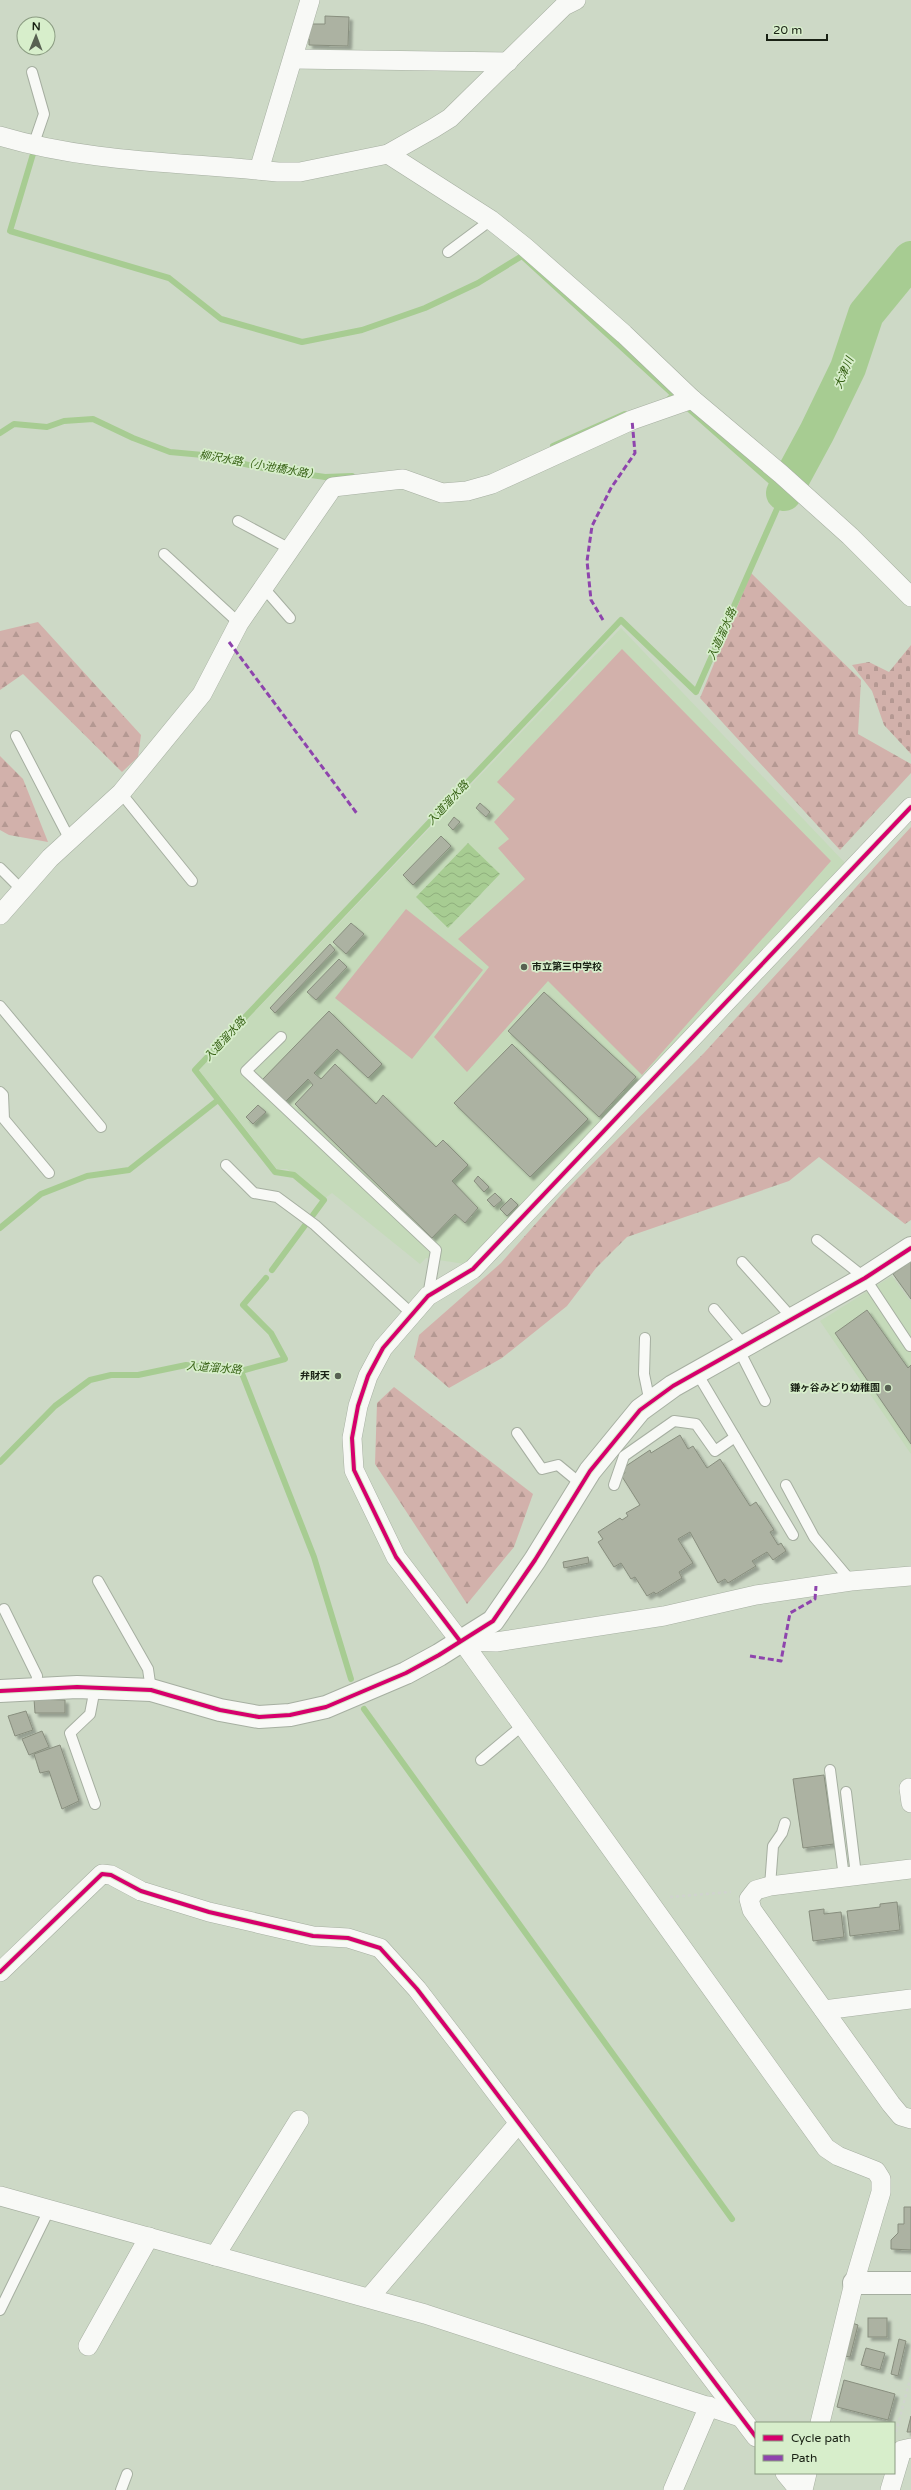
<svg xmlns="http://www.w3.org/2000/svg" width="911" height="2490" font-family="'Varela Round','Noto Sans JP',sans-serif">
  <defs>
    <pattern id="forest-firs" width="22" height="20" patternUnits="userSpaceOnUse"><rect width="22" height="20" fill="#d2b1ab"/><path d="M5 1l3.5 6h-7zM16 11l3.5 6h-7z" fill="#b49892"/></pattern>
    <pattern id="cemetery-stones" width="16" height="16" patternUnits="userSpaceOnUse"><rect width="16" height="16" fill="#d2b1ab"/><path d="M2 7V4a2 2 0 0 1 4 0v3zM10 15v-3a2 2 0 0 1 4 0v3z" fill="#b49892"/></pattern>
    <pattern id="water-waves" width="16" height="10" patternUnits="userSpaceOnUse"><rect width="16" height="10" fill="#a7cc92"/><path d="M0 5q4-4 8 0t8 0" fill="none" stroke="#8faf7d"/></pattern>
    <filter id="shadow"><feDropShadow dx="3.5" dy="3.5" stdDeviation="1" flood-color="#0004"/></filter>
  </defs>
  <rect width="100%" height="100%" fill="#cdd9c6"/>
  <g fill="#c5daba">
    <polygon points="621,628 847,865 471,1265 426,1258 420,1264 332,1193 324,1199 287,1169 277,1169 199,1070"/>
    <polygon points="892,1276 911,1302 911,1454 820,1321"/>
  </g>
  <g fill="url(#forest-firs)">
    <polygon points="751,573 861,680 858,734 911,764 911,773 840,850 700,698"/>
    <polygon points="38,622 141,735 138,757 122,772 23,674 0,690 0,631"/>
    <polygon points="0,756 23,779 48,842 9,835 0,830"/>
    <polygon points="911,827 911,1220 905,1224 819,1157 789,1181 627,1237 596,1268 567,1306 502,1358 449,1388 414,1358 419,1335 501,1263 562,1194 704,1053"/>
    <polygon points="394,1387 533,1494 514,1547 467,1604 375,1464 377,1403"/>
  </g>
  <polygon fill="url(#cemetery-stones)" points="911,645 911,754 884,725 872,691 852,665 869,662 889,672"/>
  <g fill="#d2b1ab">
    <polygon points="622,649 831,861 642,1075 548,981 467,1072 434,1037 489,967 458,939 525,879 498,848 509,839 494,822 515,799 497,782"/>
    <polygon points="406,909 483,970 412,1059 335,998"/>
  </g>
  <polygon fill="url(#water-waves)" points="468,843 500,874 448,928 416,897"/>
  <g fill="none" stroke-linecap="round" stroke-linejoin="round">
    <g stroke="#a7cc92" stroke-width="6">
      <polyline points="33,154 10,231 169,278 221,319 302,342 362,330 425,308 478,283 522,256 675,396 670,398"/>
      <polyline points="0,433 14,424 47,427 64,421 93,419 133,438 170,452 203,455 263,468 325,477 352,476"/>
      <polyline points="553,446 625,414"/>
      <polyline points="313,1215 324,1200 294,1175 275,1172 195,1070 621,620 696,692 784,493 689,409"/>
      <polyline points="0,1228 41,1194 87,1176 129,1170 218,1100"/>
      <polyline points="272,1270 306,1224"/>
      <polyline points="241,1371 314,1557 351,1679"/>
      <polyline points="0,1462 55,1406 90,1380 111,1375 138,1375 186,1365 241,1371 285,1359 271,1333 243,1305 266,1278"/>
      <polyline points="364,1709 732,2219"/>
    </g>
    <polyline stroke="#a7cc92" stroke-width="36" points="784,493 817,432 848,368 866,314 911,259"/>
  </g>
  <g fill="#acb2a2" stroke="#888e7e" filter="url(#shadow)">
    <polygon points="325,16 349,17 348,46 309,45 309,39 307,39 309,24 325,24"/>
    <polygon points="480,803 490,812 486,817 476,808"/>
    <polygon points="454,817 460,822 453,830 448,825"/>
    <polygon points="441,836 451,846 413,885 403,875"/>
    <polygon points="351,923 364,934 346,954 333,942"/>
    <polygon points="330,944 335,950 275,1013 270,1008"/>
    <polygon points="339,959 347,967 316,1000 307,992"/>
    <polygon points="544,992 636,1077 599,1117 508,1031"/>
    <polygon points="329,1011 382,1064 368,1078 337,1049 314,1073 321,1079 335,1064 376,1104 383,1095 436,1147 443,1140 468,1165 452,1181 478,1208 465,1223 455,1214 432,1238 295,1104 313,1085 308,1079 284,1103 261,1081"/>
    <polygon points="512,1044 588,1119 530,1177 454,1103"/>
    <polygon points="258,1105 266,1112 253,1124 246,1117"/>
    <polygon points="478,1176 489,1187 484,1192 474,1181"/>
    <polygon points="495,1193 502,1200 494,1207 487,1200"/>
    <polygon points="511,1198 518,1205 507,1216 500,1209"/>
    <polygon points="911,1261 911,1299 893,1274"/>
    <polygon points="867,1310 908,1368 911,1365 911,1444 835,1333"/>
    <polygon points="680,1435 688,1449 693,1446 707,1468 720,1459 750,1506 756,1502 774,1530 770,1532 778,1545 781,1543 786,1551 773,1560 767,1552 752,1561 756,1566 728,1583 725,1579 718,1583 690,1532 678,1539 693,1563 679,1572 682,1578 656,1594 654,1592 647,1596 635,1577 631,1579 621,1563 614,1567 598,1542 603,1539 598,1532 620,1518 622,1520 628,1516 626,1513 640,1505 621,1475 625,1473 623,1468 650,1450 651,1453"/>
    <polygon points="588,1557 589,1563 564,1568 563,1562"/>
    <polygon points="34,1699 65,1700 65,1713 35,1713"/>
    <polygon points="26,1711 33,1730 15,1736 8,1716"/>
    <polygon points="42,1731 49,1747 29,1755 22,1739"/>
    <polygon points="60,1745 79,1801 62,1809 49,1771 40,1773 34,1754"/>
    <polygon points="824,1775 834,1844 803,1848 793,1779"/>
    <polygon points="897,1902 900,1930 850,1936 847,1911 880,1907 880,1904"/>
    <polygon points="824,1909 824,1914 841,1912 844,1937 813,1941 809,1911"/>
    <polygon points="904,2207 911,2207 911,2250 891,2249 891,2240 898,2233 898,2224 904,2224"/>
    <rect x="868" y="2318" width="19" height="19"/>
    <polygon points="852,2323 858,2325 850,2357 844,2356"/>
    <polygon points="899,2339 906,2341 898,2376 891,2374"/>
    <polygon points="866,2348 885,2353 880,2370 861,2365"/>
    <polygon points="844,2380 895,2394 888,2420 837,2407"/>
    <polygon points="911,2416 911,2432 907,2432"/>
  </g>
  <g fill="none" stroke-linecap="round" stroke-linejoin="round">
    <g stroke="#a6afa1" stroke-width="12">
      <g id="service">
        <polyline points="32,72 44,114 33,146"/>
        <polyline points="448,252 491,220"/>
        <polyline points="238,521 290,549"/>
        <polyline points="164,554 239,623"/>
        <polyline points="263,587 290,618"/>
        <polyline points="16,736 70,840"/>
        <polyline points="121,793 192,881"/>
        <polyline points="0,868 21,889"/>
        <polyline points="0,1006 101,1127"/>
        <polyline points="281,1037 246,1071 436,1250 428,1296"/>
        <polyline points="0,1092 3,1095 4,1119 49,1173"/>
        <polyline points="226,1165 254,1193 277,1197 315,1225 411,1313"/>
        <polyline points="817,1240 865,1278 910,1346"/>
        <polyline points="742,1262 793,1319"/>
        <polyline points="714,1309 745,1346"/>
        <polyline points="645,1338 644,1374 650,1403"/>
        <polyline points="739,1350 765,1401"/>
        <polyline points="697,1373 793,1535"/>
        <polyline points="517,1433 542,1469 558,1465 581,1484"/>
        <polyline points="614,1485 624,1456 674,1421 696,1424 715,1451 735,1437"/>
        <polyline points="786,1485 814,1537 851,1581"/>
        <polyline points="98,1581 148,1669 151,1690"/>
        <polyline points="4,1609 37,1676 36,1689"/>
        <polyline points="481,1760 523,1725"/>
        <polyline points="830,1770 844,1877"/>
        <polyline points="846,1792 856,1875"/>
        <polyline points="95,1804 70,1733 90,1714 95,1688"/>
        <polyline points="770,1886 773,1846 782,1833 785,1823"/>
        <polyline points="0,2310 49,2210"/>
        <polyline points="121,2490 127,2474"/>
      </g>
    </g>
    <g stroke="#a6afa1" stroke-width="20">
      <g id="minor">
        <polyline points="293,59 508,62"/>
        <path d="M0 136C90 163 185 162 278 172H300L388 154 434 128 450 118 564 6 576 0"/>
        <polyline points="388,154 491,220 525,247 624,334 692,399 781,474 850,536 911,597"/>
        <polyline points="259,170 310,0"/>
        <polyline points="0,915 50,858 121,793 202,694 239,623 333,487 403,479 442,493 467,491 492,484 632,420 692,399"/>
        <polyline points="460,1641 396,1557 354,1470 352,1438 358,1406 368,1376 383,1348 428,1296 473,1269 911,807"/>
        <polyline points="462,1641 826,2148 838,2156 876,2171 881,2179 881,2192 854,2283 820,2423"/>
        <polyline points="462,1641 496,1642 664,1616 756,1595 851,1581 911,1576"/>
        <polyline points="909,1788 911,1803"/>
        <polyline points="911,1869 770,1886 756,1890 749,1899 752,1910 891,2104 901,2116 911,2119"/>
        <polyline points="0,1972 102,1874 111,1875 141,1891 209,1912 313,1936 348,1938 380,1948 417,1989 460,2045 756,2437"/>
        <polyline points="824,2010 911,1999"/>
        <polyline points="0,2196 425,2314 740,2417"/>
        <polyline points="215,2256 299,2120"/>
        <polyline points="369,2298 518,2124"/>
        <polyline points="88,2346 149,2237"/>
        <polyline points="785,2473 799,2490"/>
        <polyline points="673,2490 709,2406"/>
        <polyline points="803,2490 807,2473"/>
        <polyline points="890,2490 902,2450 911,2448"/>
      </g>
    </g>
    <g stroke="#a6afa1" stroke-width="24">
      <g id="tertiary">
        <polyline points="0,1691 77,1687 151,1690 220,1710 259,1717 290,1715 326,1707 406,1673 439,1655 493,1621 535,1560 590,1471 640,1410 673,1386 865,1278 911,1248"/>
        <polyline points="854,2283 911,2283"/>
      </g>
    </g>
    <g stroke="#d0d4ce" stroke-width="2.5" stroke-dasharray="3 3" stroke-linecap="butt">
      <polyline points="670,1897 731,1892"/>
      <polyline points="896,2432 911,2376"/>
    </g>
    <use href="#service" stroke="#f8f9f6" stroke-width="10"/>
    <use href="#minor" stroke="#f8f9f6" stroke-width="19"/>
    <use href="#tertiary" stroke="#f8f9f6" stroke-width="22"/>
    <g stroke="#8e44ad" stroke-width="3" stroke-dasharray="6 3" stroke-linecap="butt">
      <polyline points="603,620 591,600 587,561 592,526 611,488 635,453 632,420"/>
      <polyline points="229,642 358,815"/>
      <polyline points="750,1656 781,1661 790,1613 815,1599 816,1586"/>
    </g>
    <g stroke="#d7eecb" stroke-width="6">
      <g id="cycleway">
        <polyline points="460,1641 396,1557 354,1470 352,1438 358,1406 368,1376 383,1348 428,1296 473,1269 911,807"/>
        <polyline points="0,1691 77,1687 151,1690 220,1710 259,1717 290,1715 326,1707 406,1673 439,1655 493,1621 535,1560 590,1471 640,1410 673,1386 865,1278 911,1248"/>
        <polyline points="0,1972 102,1874 111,1875 141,1891 209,1912 313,1936 348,1938 380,1948 417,1989 460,2045 756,2437"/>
      </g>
    </g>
    <use href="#cycleway" stroke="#d6006c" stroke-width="4"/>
  </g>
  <g fill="#586152" stroke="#d7eecb" stroke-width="1.5">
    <circle cx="524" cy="967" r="4"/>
    <circle cx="338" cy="1376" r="4"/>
    <circle cx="888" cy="1388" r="4"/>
  </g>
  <g text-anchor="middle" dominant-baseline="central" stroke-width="3.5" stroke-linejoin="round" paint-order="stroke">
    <g font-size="10" font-weight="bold" fill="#192114" stroke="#d7eecb" text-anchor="end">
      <text x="532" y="967" text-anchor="start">市立第三中学校</text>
      <text x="330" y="1376">弁財天</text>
      <text x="880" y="1388">鎌ヶ谷みどり幼稚園</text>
    </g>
    <g font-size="11" font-style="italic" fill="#376215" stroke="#d7eecb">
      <text transform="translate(844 373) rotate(-67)">大津川</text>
      <text transform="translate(259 465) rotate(10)">柳沢水路（小池橋水路）</text>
      <text transform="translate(722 634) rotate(-66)">入道溜水路</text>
      <text transform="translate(448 803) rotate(-47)">入道溜水路</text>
      <text transform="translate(225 1039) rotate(-47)">入道溜水路</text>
      <text transform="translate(214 1368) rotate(4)">入道溜水路</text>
    </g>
  </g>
  <rect x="755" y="2422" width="140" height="52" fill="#d7eecb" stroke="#8b9c82"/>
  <rect x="763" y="2435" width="20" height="6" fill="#d6006c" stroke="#8b9c82"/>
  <text x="791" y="2442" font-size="12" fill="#192114">Cycle path</text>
  <rect x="763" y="2455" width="20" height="6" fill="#8e44ad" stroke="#8b9c82"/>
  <text x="791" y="2462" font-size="12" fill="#192114">Path</text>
  <g transform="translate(36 36) rotate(1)"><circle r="19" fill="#d7eecb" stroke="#8b9c82"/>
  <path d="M0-3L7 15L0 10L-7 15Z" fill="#586152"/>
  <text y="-6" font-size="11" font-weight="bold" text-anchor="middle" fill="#192114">N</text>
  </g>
  <path d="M767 34v6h60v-6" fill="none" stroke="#192114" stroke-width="2"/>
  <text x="773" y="34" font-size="12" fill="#192114" stroke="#d7eecb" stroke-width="3" paint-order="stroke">20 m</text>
</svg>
